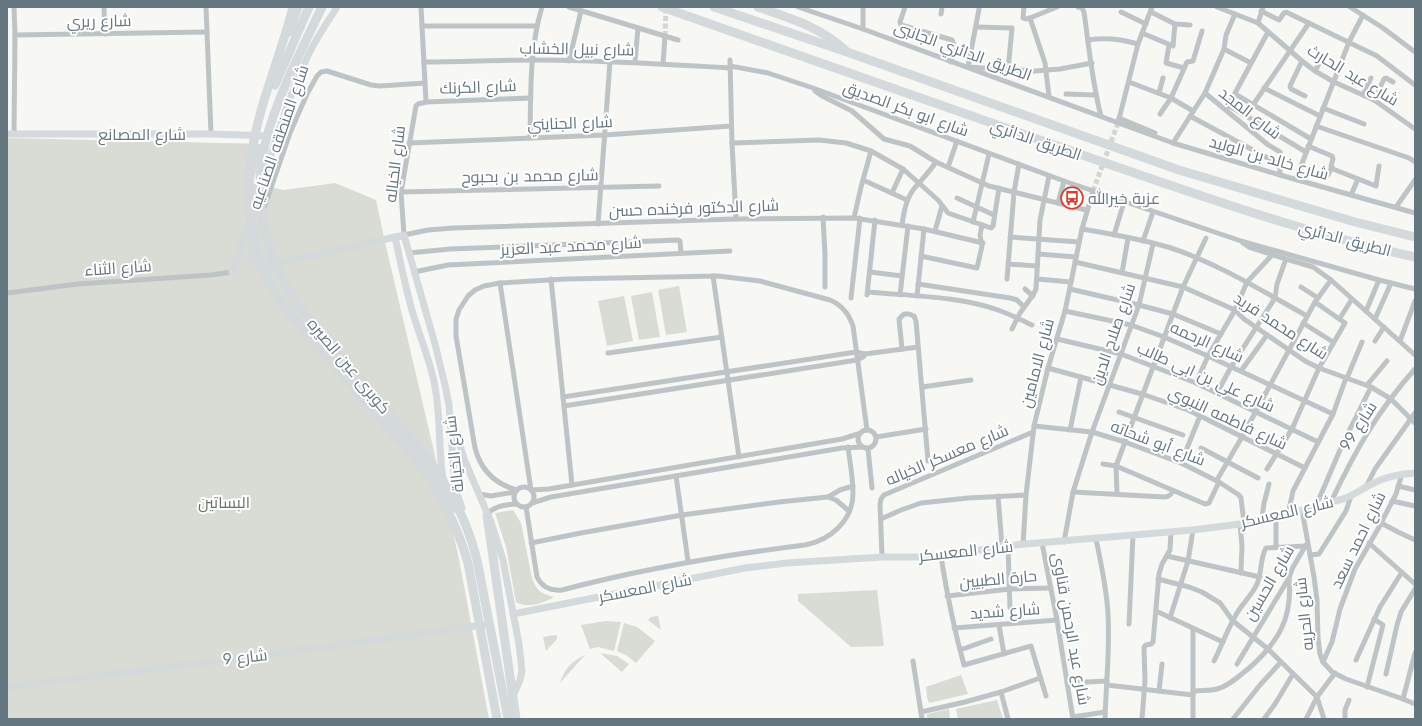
<svg xmlns="http://www.w3.org/2000/svg" width="1422" height="726" font-family="Jost,Cairo,sans-serif">
  <rect width="100%" height="100%" fill="#f7f7f4"/>
  <g fill="#d8dcd4">
    <polygon points="7,138 264,144 253,183 284,190 335,183 376,200 385,242 458,554 489,719 7,719"/>
    <polygon points="679,286 687,332 666,335 658,290"/>
    <polygon points="652,292 660,337 639,340 631,296"/>
    <polygon points="624,296 633,341 607,346 598,301"/>
    <path d="M513 510 521 523 532 578C536 590 541 594 554 597 544 603 527 609 516 602L506 547 495 513Z"/>
    <polygon points="877,590 884,646 851,647 798,601 798,594"/>
    <polygon points="658,616 661,630 648,620 651,617"/>
    <polygon points="606,621 621,622 614,651 598,647 590,649 581,625"/>
    <polygon points="624,623 637,627 655,641 636,663 626,655 617,651"/>
    <polygon points="555,635 557,636 557,639 546,651 543,637"/>
    <polygon points="600,653 617,656 629,664 622,672"/>
    <path d="M585 655 560 683C564 669 572 661 585 655Z"/>
    <polygon points="961,675 968,694 929,703 927,697 926,687"/>
    <polygon points="997,700 1003,719 958,719 956,709"/>
    <polygon points="949,709 950,719 927,719 927,714"/>
  </g>
  <g fill="none" stroke-linecap="round" stroke-linejoin="round">
    <g stroke="#d2d7d6" stroke-width="5" stroke-dasharray="5 2.5" stroke-linecap="butt">
      <polyline points="665,36 666,8"/>
      <polyline points="1093,191 1118,123"/>
    </g>
    <g stroke="#bec4c6" stroke-width="5">
      <polyline points="104,7 105,34"/>
      <polyline points="206,7 211,134"/>
      <polyline points="421,7 426,102"/>
      <polyline points="569,7 678,40"/>
      <polyline points="798,7 863,29 1173,143 1280,175 1415,213"/>
      <polyline points="863,7 863,29"/>
      <polyline points="905,7 900,22 901,25 952,40 954,45 951,62"/>
      <polyline points="1024,7 1023,18 1026,19 1030,18 1045,63 1049,96"/>
      <path d="M1078 7 1082 8 1084 12C1089 47 1092 82 1101 116"/>
      <polyline points="1217,7 1258,23 1302,61 1315,71 1334,82 1374,100 1415,129"/>
      <polyline points="1350,7 1383,28 1415,52"/>
      <polyline points="979,9 968,67 1035,71 1060,69 1092,63"/>
      <polyline points="1261,11 1279,20 1284,13"/>
      <polyline points="1121,12 1146,24"/>
      <polyline points="1151,12 1175,24 1190,25"/>
      <polyline points="1286,12 1377,56 1415,85"/>
      <polyline points="941,14 942,7"/>
      <polyline points="1030,18 1057,7"/>
      <polyline points="1258,23 1263,7"/>
      <polyline points="422,26 536,26"/>
      <polyline points="976,27 1012,28 1008,70"/>
      <polyline points="1142,33 1173,46 1175,24"/>
      <polyline points="15,35 207,32"/>
      <path d="M1088 40C1106 37 1121 39 1138 44"/>
      <polyline points="1169,45 1166,63 1184,68"/>
      <polyline points="1224,49 1251,63"/>
      <polyline points="730,60 732,143 736,219"/>
      <polyline points="569,61 581,11"/>
      <polyline points="1302,61 1290,86 1291,89 1305,96"/>
      <path d="M424 62C460 62 497 60 533 60 599 60 664 64 730 68"/>
      <polyline points="635,62 638,28"/>
      <polyline points="663,64 665,36"/>
      <polyline points="730,66 768,73 813,88 1064,181 1241,241 1379,280 1415,289"/>
      <polyline points="1315,71 1323,56"/>
      <polyline points="1129,82 1171,98 1193,111"/>
      <polyline points="1264,88 1320,116"/>
      <polyline points="815,91 822,96 852,111 884,139 910,146 936,162 989,186 1086,210"/>
      <polyline points="1159,93 1163,78"/>
      <polyline points="1205,93 1267,144 1280,152"/>
      <polyline points="1066,94 1095,95"/>
      <polyline points="1235,94 1311,139"/>
      <polyline points="1363,95 1371,78"/>
      <polyline points="531,98 426,102 418,104 416,106 401,192 404,235 428,230 453,228 736,219 854,218 924,229 983,243"/>
      <polyline points="1374,100 1384,79 1386,78 1393,82"/>
      <polyline points="1228,105 1306,152"/>
      <polyline points="1253,105 1309,23"/>
      <polyline points="1227,108 1268,32"/>
      <polyline points="1323,108 1364,124"/>
      <polyline points="1160,114 1171,98 1187,62 1193,61 1202,31"/>
      <polyline points="1190,116 1277,163 1280,169 1280,175"/>
      <polyline points="1119,118 1155,133"/>
      <polyline points="1118,123 1138,44 1152,7"/>
      <polyline points="1316,126 1409,158 1415,162"/>
      <polyline points="14,134 15,35 14,7"/>
      <path d="M530 138C531 94 529 50 542 7"/>
      <polyline points="409,143 605,135 731,126"/>
      <polyline points="732,143 819,140 846,143 871,151 903,169 938,200 948,213 991,228 993,226 999,188"/>
      <polyline points="1173,143 1205,93 1224,49 1226,35 1235,14"/>
      <polyline points="1308,146 1332,156 1333,159 1331,166 1333,169 1376,186 1379,166"/>
      <polyline points="948,167 957,141"/>
      <polyline points="1328,175 1332,167"/>
      <polyline points="1296,179 1349,42 1363,15"/>
      <polyline points="863,180 907,200"/>
      <polyline points="401,192 659,186"/>
      <polyline points="892,193 903,169"/>
      <polyline points="1351,195 1358,179"/>
      <polyline points="957,198 994,215"/>
      <polyline points="1058,203 1064,181"/>
      <polyline points="1396,207 1415,180"/>
      <polyline points="263,211 290,133 307,94 317,76 321,72 327,71 371,85 380,86 425,83"/>
      <polyline points="823,217 825,255 825,287"/>
      <polyline points="854,218 861,187 871,151"/>
      <polyline points="973,222 989,154"/>
      <polyline points="598,224 610,62"/>
      <path d="M902 225C904 210 907 195 918 184 925 176 930 171 936 162"/>
      <path d="M1082 229C1112 234 1142 239 1171 248 1219 264 1264 292 1307 316"/>
      <polyline points="935,231 942,206"/>
      <polyline points="1114,235 1124,202"/>
      <polyline points="1010,237 1079,242"/>
      <polyline points="1143,241 1153,212"/>
      <polyline points="1243,243 1249,247 1286,259 1313,267 1331,280 1415,355"/>
      <polyline points="409,253 450,249 678,240 680,241 681,253"/>
      <polyline points="1038,254 1076,257"/>
      <polyline points="921,256 977,268 982,246 980,235 982,225"/>
      <polyline points="1075,262 1183,287 1235,310 1244,319 1305,361 1319,368 1371,387 1391,399 1415,423"/>
      <polyline points="1008,264 1037,266"/>
      <polyline points="414,272 448,265 730,251"/>
      <polyline points="870,272 902,276"/>
      <polyline points="1122,273 1128,238"/>
      <polyline points="713,276 739,457"/>
      <polyline points="551,279 572,485"/>
      <polyline points="1007,279 1014,192 1019,164"/>
      <polyline points="1037,279 1071,282"/>
      <polyline points="500,283 531,490"/>
      <polyline points="918,284 1010,298 1017,300 1024,307"/>
      <polyline points="1301,287 1318,298"/>
      <polyline points="1025,289 1033,296"/>
      <polyline points="1070,289 1139,305 1173,314 1221,334"/>
      <path d="M868 292C910 296 958 296 998 310 1010 314 1021 320 1032 325"/>
      <polyline points="7,293 78,284 211,275 232,272"/>
      <polyline points="867,295 875,220"/>
      <polyline points="900,295 908,226"/>
      <polyline points="917,296 924,229"/>
      <polyline points="851,298 860,218"/>
      <polyline points="1065,311 1131,325 1164,337 1208,356 1333,414"/>
      <polyline points="1366,311 1379,280"/>
      <polyline points="1340,318 1352,299"/>
      <polyline points="1375,319 1391,283"/>
      <polyline points="1303,323 1333,342"/>
      <polyline points="1012,329 1020,313 1033,295 1036,289 1040,220 1049,176"/>
      <polyline points="1057,339 1121,354 1196,383 1318,442"/>
      <polyline points="1375,341 1384,327"/>
      <polyline points="1400,341 1415,301"/>
      <polyline points="902,349 899,319 904,314 909,314 914,316 916,321 928,461"/>
      <polyline points="608,353 722,337"/>
      <polyline points="1048,368 1142,394 1188,410 1305,468"/>
      <polyline points="1241,371 1267,335"/>
      <polyline points="1347,378 1362,342"/>
      <polyline points="1196,383 1208,356 1235,310 1247,282 1273,254"/>
      <polyline points="1367,385 1387,361"/>
      <polyline points="922,387 971,380"/>
      <polyline points="1217,393 1231,367 1275,298 1277,284 1286,259"/>
      <polyline points="563,397 856,352 865,354 918,347"/>
      <polyline points="564,406 857,360 863,357 865,354"/>
      <polyline points="1119,412 1183,435"/>
      <polyline points="1034,426 1092,432 1125,442 1181,463 1219,482 1239,495 1241,498 1244,523"/>
      <circle cx="867" cy="439" r="9"/>
      <polyline points="1070,430 1081,377"/>
      <polyline points="876,437 926,429"/>
      <polyline points="1201,448 1258,478"/>
      <polyline points="868,449 872,488"/>
      <polyline points="1181,463 1200,416"/>
      <polyline points="1103,464 1116,466 1205,504 1209,503 1219,482"/>
      <polyline points="1267,469 1292,429 1319,368 1345,323 1315,302"/>
      <polyline points="676,476 688,561"/>
      <polyline points="1217,480 1242,437 1315,302 1331,280"/>
      <polyline points="1398,486 1415,490"/>
      <polyline points="1366,487 1375,469 1415,413"/>
      <circle cx="524" cy="497" r="10"/>
      <path d="M517 490C495 484 481 471 475 448L456 336V319L459 310 468 296 475 290 484 286 500 283 566 279 718 276 760 281 830 300C842 305 849 314 853 326L867 430"/>
      <polyline points="532,490 549,489 842,439 858,434"/>
      <path d="M1073 492 1164 497C1169 497 1171 495 1173 491"/>
      <polyline points="479,494 491,496 515,492"/>
      <polyline points="1117,494 1116,466 1183,287 1206,238"/>
      <polyline points="998,496 1002,546"/>
      <polyline points="828,497 836,500 849,511"/>
      <polyline points="1392,501 1415,506"/>
      <path d="M1331 502C1354 453 1378 410 1415 369"/>
      <polyline points="532,503 551,497 842,448 862,447"/>
      <polyline points="1316,506 1343,443 1371,387"/>
      <path d="M526 507 537 577C542 587 551 591 562 590 642 569 723 555 805 545 831 540 853 520 853 493 853 478 850 462 848 447"/>
      <polyline points="1302,510 1314,577 1317,600 1318,638 1320,654 1323,662 1332,672 1346,679 1403,699 1415,704"/>
      <polyline points="1288,514 1293,491 1333,414 1346,378"/>
      <path d="M487 515C494 505 506 505 517 504"/>
      <polyline points="881,519 901,510 921,503 968,498 1026,495"/>
      <polyline points="1262,519 1264,503 1269,484"/>
      <polyline points="1381,523 1398,532 1415,540"/>
      <polyline points="1240,524 1242,546 1241,573"/>
      <path d="M1096 539C1101 564 1107 589 1108 615 1110 649 1106 684 1105 719"/>
      <polyline points="1064,542 1073,492 1092,432 1139,305 1153,244"/>
      <polyline points="531,543 581,533 682,515 779,502 828,497 840,490 853,486"/>
      <polyline points="1042,543 1057,620 1073,719"/>
      <polyline points="1369,543 1415,584"/>
      <polyline points="1008,545 1010,608"/>
      <polyline points="1023,545 1026,495 1034,426 1048,368 1065,311 1082,229 1093,191"/>
      <polyline points="1276,547 1276,517"/>
      <polyline points="1310,555 1319,554 1346,511 1351,496"/>
      <polyline points="1167,556 1260,577"/>
      <polyline points="882,557 880,504 881,499 884,495 1033,432"/>
      <path d="M941 557C947 594 954 629 964 665L1031 646 1046 696"/>
      <polyline points="1158,579 1189,587 1202,592 1220,603 1233,621 1268,649 1317,697 1324,719"/>
      <polyline points="947,596 1010,589 1051,588"/>
      <polyline points="1156,611 1223,642"/>
      <polyline points="1170,618 1188,561 1193,530"/>
      <polyline points="1129,624 1133,535"/>
      <polyline points="999,625 1004,654"/>
      <polyline points="954,628 1057,620"/>
      <polyline points="960,650 991,639"/>
      <polyline points="1356,660 1380,607 1402,572"/>
      <polyline points="913,661 922,719"/>
      <path d="M1214 661C1222 645 1228 628 1237 613 1243 603 1252 595 1257 584 1262 573 1260 558 1266 548L1306 546"/>
      <polyline points="1323,662 1332,642 1340,609 1355,569 1378,529 1396,494 1402,474"/>
      <polyline points="1237,664 1289,578 1293,567 1306,545"/>
      <polyline points="1386,674 1397,625 1401,612 1415,589"/>
      <polyline points="1067,683 1107,681"/>
      <polyline points="1107,685 1193,695"/>
      <polyline points="1367,687 1383,625 1374,619"/>
      <polyline points="1159,691 1162,664"/>
      <path d="M1193 691C1201 690 1210 691 1217 689 1229 686 1239 676 1248 669 1278 643 1293 618 1289 578"/>
      <polyline points="1001,692 1008,719"/>
      <polyline points="1403,699 1415,653"/>
      <polyline points="921,712 965,702 1001,692 1040,678"/>
      <polyline points="1073,717 1105,712"/>
      <polyline points="1142,719 1145,681 1144,647 1146,645 1151,644 1153,642 1159,574 1162,564 1170,550 1171,532"/>
      <polyline points="1193,719 1193,629"/>
      <polyline points="1233,719 1260,685 1281,662"/>
      <polyline points="1264,719 1275,704 1293,674"/>
      <polyline points="1306,719 1317,697 1335,673"/>
      <polyline points="1345,719 1345,710 1349,700"/>
    </g>
    <g stroke="#d4d9db" stroke-width="7">
      <polyline points="290,33 299,7"/>
      <polyline points="7,134 211,134 271,136"/>
      <path d="M262 183C276 142 287 100 306 60 314 41 326 25 337 7"/>
      <polyline points="251,217 259,195"/>
      <path d="M247 230H256C253 243 244 262 262 267L404 235 435 344 445 385 449 405 455 488 462 508"/>
      <path d="M395 237C401 264 406 291 414 317 421 340 431 363 435 387 443 428 435 471 452 510"/>
      <polyline points="232,272 248,227"/>
      <polyline points="454,425 464,459 491,522 503,560 519,644 522,671 520,680 513,696"/>
      <path d="M513 614 745 568 787 563 882 557H941L1002 546 1193 530 1240 524 1288 514 1343 499C1354 495 1363 488 1374 483 1387 476 1401 474 1415 473"/>
      <polyline points="7,687 273,654 483,625"/>
    </g>
    <g stroke="#d4d9db" stroke-width="9">
      <path d="M293 7C281 55 259 104 252 152 244 204 251 256 280 300 296 323 316 344 334 365 364 399 393 434 423 468 443 498 458 528 468 563L497 719"/>
      <path d="M322 7C302 49 280 91 267 136 251 196 263 256 299 306L431 463C453 493 468 524 477 560L508 719"/>
      <path d="M662 7C805 58 948 109 1091 158 1198 195 1304 233 1415 257"/>
      <polyline points="714,7 847,52 1179,170 1355,222 1415,237"/>
      <path d="M758 7C789 18 821 27 845 50"/>
      <polyline points="275,85 309,7"/>
      <polyline points="487,515 516,719"/>
    </g>
  </g>
  <defs>
    <g id="bus-ring" transform="scale(1.15)"><circle r="9.5" fill="#fff" stroke="#da3d31" stroke-width="1.5"/><path d="M-5-6H5V4H4V6H2V4H-2V6H-4V4H-5ZM-3.5-4V0h7V-4ZM-3.5 1.2v1.5H-2V1.2ZM2 1.2v1.5H3.5V1.2Z" fill="#da3d31"/></g>
  </defs>
  <g fill-rule="evenodd">
    <use href="#bus-ring" x="1072" y="198"/>
  </g>
  <g text-anchor="middle" dominant-baseline="central" stroke-width="4" stroke-linejoin="round" paint-order="stroke">
    <g font-size="16" fill="#64777e" stroke="#fff">
      <text transform="translate(99 21) rotate(-1)">شارع ريري</text>
      <text transform="translate(577 49) rotate(1)">شارع نبيل الخشاب</text>
      <text transform="translate(963 51) rotate(20)">الطريق الدائري الجانبى</text>
      <text transform="translate(1353 75) rotate(31)">شارع عبد الحارث</text>
      <text transform="translate(478 87) rotate(-2)">شارع الكرنك</text>
      <text transform="translate(906 109) rotate(20)">شارع ابو بكر الصديق</text>
      <text transform="translate(1250 113) rotate(38)">شارع المجد</text>
      <text transform="translate(570 123) rotate(-2)">شارع الجنايني</text>
      <text x="142" y="134">شارع المصانع</text>
      <text transform="translate(279 137) rotate(-71)">شارع المنطقه الصناعيه</text>
      <text transform="translate(1036 140) rotate(19)">الطريق الدائري</text>
      <text transform="translate(1269 158) rotate(16)">شارع خالد بن الوليد</text>
      <text transform="translate(395 164) rotate(-83)">شارع الخياله</text>
      <text transform="translate(530 176) rotate(-1)">شارع محمد بن بحبوح</text>
      <text transform="translate(694 208) rotate(-2)">شارع الدكتور فرخنده حسن</text>
      <text transform="translate(1345 239) rotate(15)">الطريق الدائري</text>
      <text transform="translate(571 246) rotate(-3)">شارع محمد عبد العزيز</text>
      <text transform="translate(118 268) rotate(-4)">شارع الثناء</text>
      <text transform="translate(1281 326) rotate(33)">شارع محمد فريد</text>
      <text transform="translate(1113 334) rotate(-71)">شارع صلاح الدين</text>
      <text transform="translate(1207 342) rotate(24)">شارع الرحمه</text>
      <text transform="translate(1037 363) rotate(-75)">شارع الامامين</text>
      <text transform="translate(349 366) rotate(50)">كوبرى عين الصيره</text>
      <text transform="translate(1206 377) rotate(24)">شارع علي بن ابي طالب</text>
      <text transform="translate(1228 418) rotate(25)">شارع فاطمه النبوي</text>
      <text transform="translate(1358 426) rotate(-57)">شارع 99</text>
      <text transform="translate(1158 443) rotate(21)">شارع أبو شحاته</text>
      <text transform="translate(454 454) rotate(-96)">شارع الخيالة</text>
      <text transform="translate(947 455) rotate(-23)">شارع معسكر الخياله</text>
      <text transform="translate(1287 512) rotate(-13)">شارع المعسكر</text>
      <text transform="translate(1358 540) rotate(-64)">شارع احمد سعد</text>
      <text transform="translate(966 551) rotate(-6)">شارع المعسكر</text>
      <text transform="translate(998 579) rotate(-5)">حارة الطبيين</text>
      <text transform="translate(1269 583) rotate(-60)">شارع الحسين</text>
      <text transform="translate(645 588) rotate(-11)">شارع المعسكر</text>
      <text transform="translate(1005 611) rotate(-4)">شارع شديد</text>
      <text transform="translate(1304 614) rotate(-96)">شارع الحريه</text>
      <text transform="translate(1071 629) rotate(80)">شارع عبد الرحمن قناوى</text>
      <text transform="translate(245 657) rotate(-6)">شارع 9</text>
    </g>
    <g font-size="16" fill="#64777e" stroke="#fff" text-anchor="start">
      <text x="1088" y="198">عزبة خيرالله</text>
    </g>
    <g font-size="16" fill="#697662" stroke="#fff">
      <text x="224" y="502">البساتين</text>
    </g>
  </g>
  <rect width="1422" height="726" fill="none" stroke="#64777e" stroke-width="16"/>
</svg>
